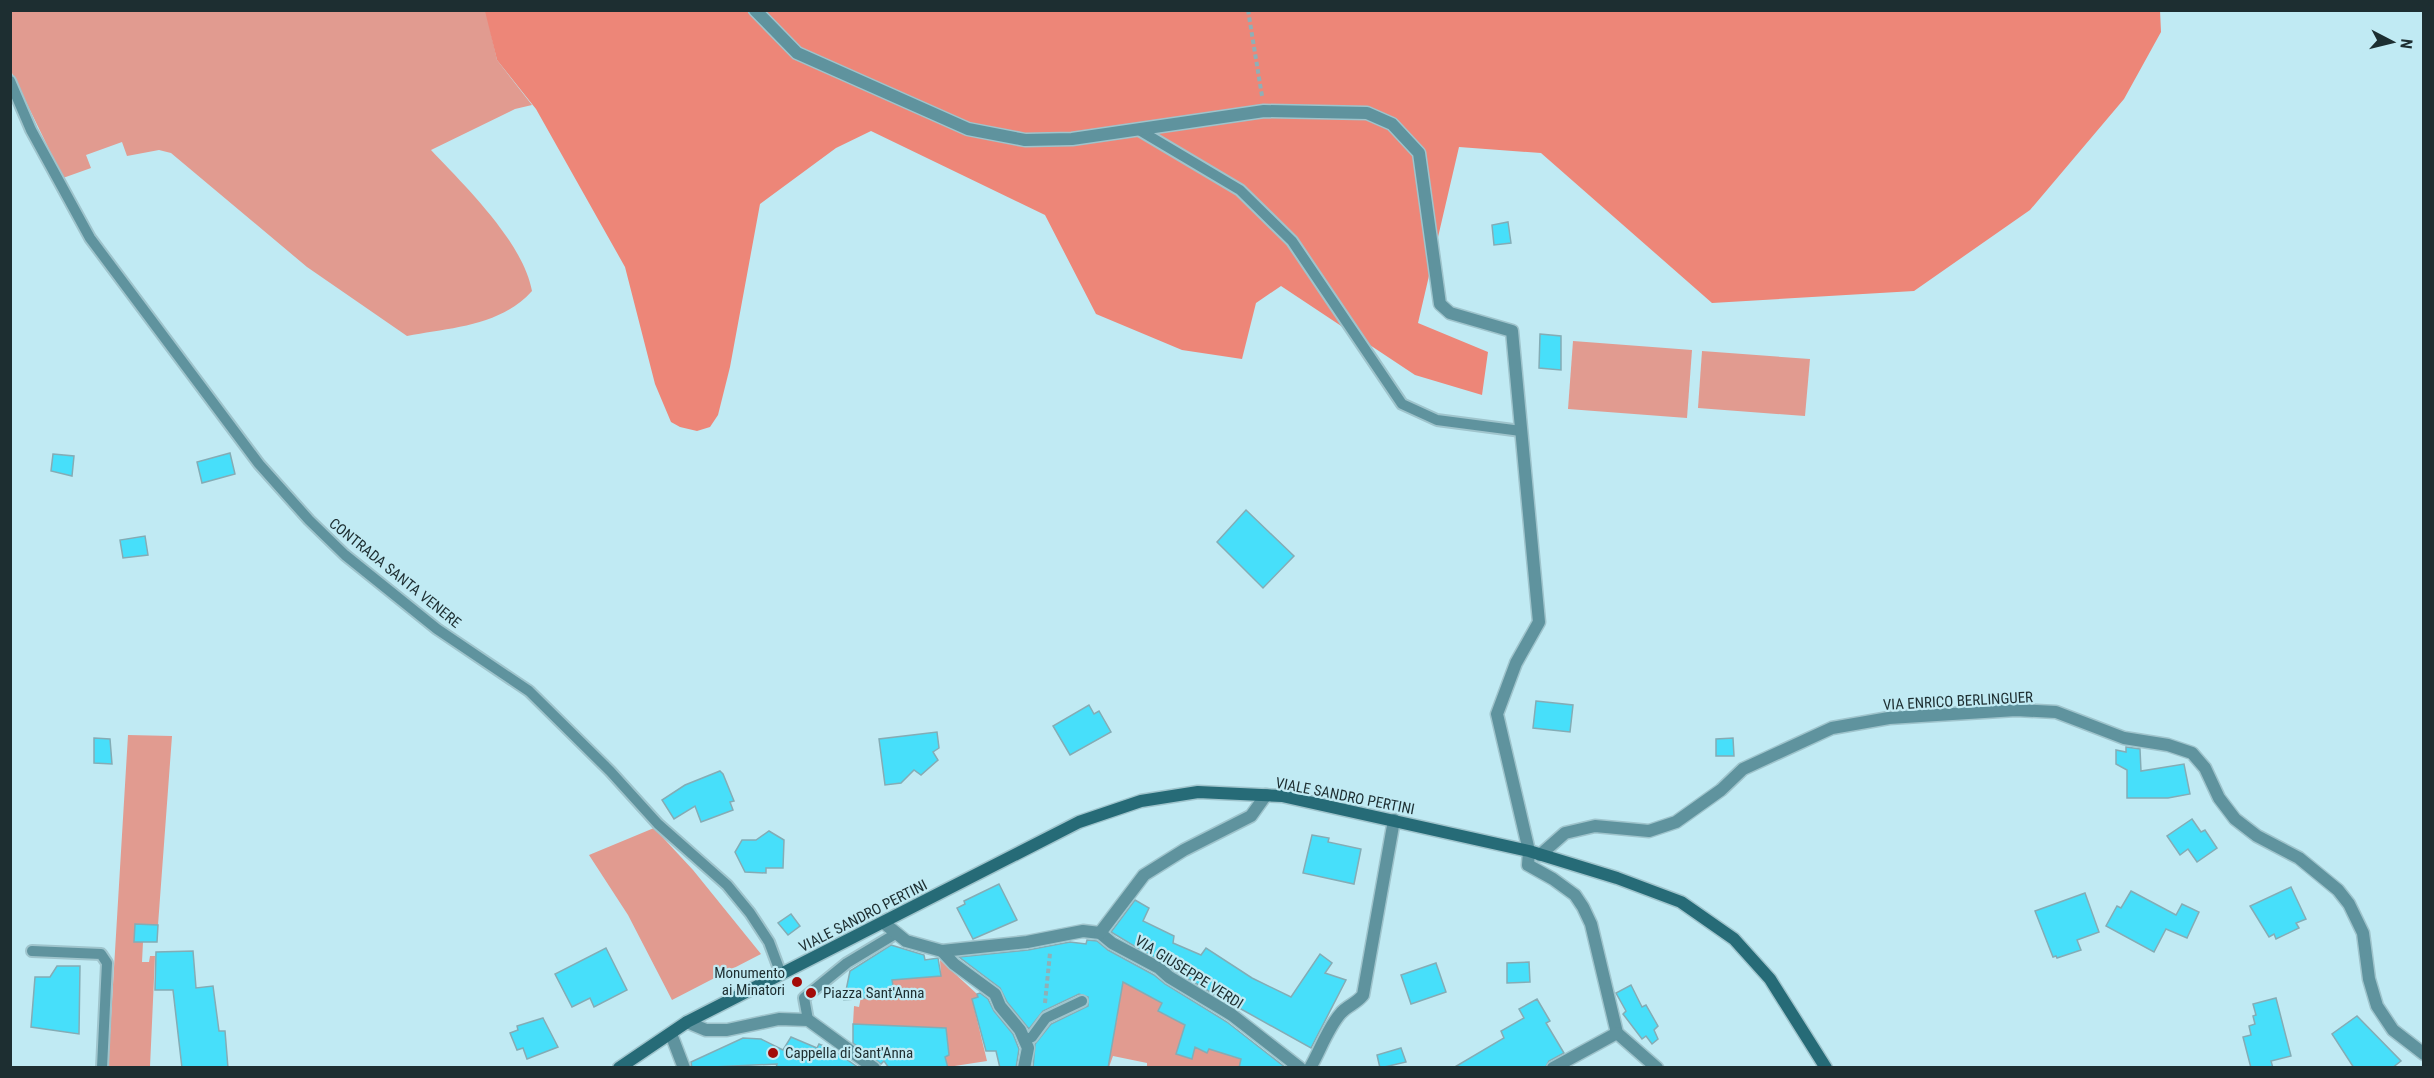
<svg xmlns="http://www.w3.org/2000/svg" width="2434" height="1078" font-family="'Roboto Condensed',sans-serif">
  <rect width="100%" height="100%" fill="#c0eaf3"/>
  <g fill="#e19b90">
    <path d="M10 11H486L497 60 532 105 515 109 431 150C465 186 523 242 532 291 501 326 450 328 407 336L307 267 171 153 159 150 127 156 122 142 86 155 91 168 63 178 11 71Z"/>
    <polygon points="1573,341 1692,350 1687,418 1568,409"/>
    <polygon points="1702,351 1810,359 1805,416 1698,408"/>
    <polygon points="128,735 172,736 158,925 135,924 134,941 143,942 142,962 149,962 150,956 155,956 150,1067 108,1068"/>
    <polygon points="654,828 693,870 761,954 672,1000 628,915 589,855"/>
    <polygon points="940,960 977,994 978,997 972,999 987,1061 948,1067 945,1057 949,1054 946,1028 853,1024 854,1006 859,1007 865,977 941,976"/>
    <polygon points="1115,981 1128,983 1162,1003 1159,1011 1187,1026 1192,1058 1195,1047 1207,1052 1215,1039 1234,1049 1230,1056 1241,1059 1239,1068 1147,1067 1147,1063 1113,1056 1109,1067 1097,1067 1111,1049 1118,1013"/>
  </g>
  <polygon fill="#ed8678" points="2160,10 2161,32 2124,99 2030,210 1914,291 1712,303 1541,153 1459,147 1418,323 1488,352 1482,395 1415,375 1281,286 1256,303 1242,359 1182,350 1096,314 1045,215 871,131 836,148 760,204 730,367 718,415 710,427 697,431 680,427 671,422 655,384 625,267 536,109 497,60 485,11"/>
  <g fill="#47dffa" stroke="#84acb5" stroke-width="1.5">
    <polygon points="1508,222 1511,243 1494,245 1492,225"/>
    <polygon points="1540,334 1561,336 1561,370 1539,368"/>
    <polygon points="230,453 235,474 202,483 197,462"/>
    <polygon points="53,454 74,456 72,476 51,471"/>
    <polygon points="1246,510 1294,556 1263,588 1217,542"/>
    <polygon points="145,536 148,555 123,558 120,540"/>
    <polygon points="1536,701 1573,705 1570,732 1533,728"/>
    <polygon points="1089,705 1094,714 1099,711 1111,732 1070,755 1053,726"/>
    <polygon points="937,732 939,748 933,752 938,760 921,775 914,770 901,783 885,785 879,739"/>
    <polygon points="94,738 110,739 112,764 94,763"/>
    <polygon points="1733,738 1734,756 1716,756 1716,739"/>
    <polygon points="2126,747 2140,749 2141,771 2184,764 2190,794 2168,798 2127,798 2127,770 2116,764 2116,750 2126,752"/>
    <polygon points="720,771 723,774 734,801 730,802 733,810 701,822 695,806 674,819 662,800 685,785"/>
    <polygon points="2192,819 2201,832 2205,830 2217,848 2197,862 2188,849 2180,855 2167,836"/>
    <polygon points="769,831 784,840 783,868 766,868 766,873 745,872 735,852 742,840 756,840"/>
    <polygon points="1312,835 1329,838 1328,842 1361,849 1354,884 1303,873"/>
    <polygon points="999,884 1017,920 973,939 957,908 965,904 964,901"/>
    <polygon points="2291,887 2306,919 2296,923 2299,928 2276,939 2274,934 2269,937 2250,906"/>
    <polygon points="2131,891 2176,915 2182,904 2199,912 2187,938 2166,929 2154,952 2106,926 2117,906 2121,908"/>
    <polygon points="2085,893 2099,932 2077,940 2081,950 2057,958 2056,956 2053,957 2035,911"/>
    <polygon points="1135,900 1149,908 1143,921 1174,936 1173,943 1201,955 1206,948 1252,978 1291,997 1320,954 1332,963 1325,973 1346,980 1311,1048 1232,1004 1235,1007 1111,932"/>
    <polygon points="791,914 800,926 788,935 778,923"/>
    <polygon points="135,924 158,925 157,942 134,942"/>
    <polygon points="1087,940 1097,941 1108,950 1154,975 1165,984 1227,1022 1286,1068 1239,1068 1241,1059 1209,1049 1207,1053 1195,1047 1192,1059 1176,1054 1185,1025 1158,1011 1162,1003 1123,982 1108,1068 1033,1068 1035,1044 1051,1024 1088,1006 1088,997 1079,994 1043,1011 1029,1029 1007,1002 1000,988 959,957 1028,950 1070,942 1086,944"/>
    <polygon points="891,945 924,955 925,960 938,958 941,976 892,980 895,996 844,1000 850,971"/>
    <polygon points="606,948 627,990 594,1007 590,998 572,1007 555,974"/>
    <polygon points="193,951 196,988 213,986 219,1031 225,1031 228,1068 182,1068 173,990 155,990 156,952"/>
    <polygon points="1529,962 1530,982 1507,983 1507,963"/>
    <polygon points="1436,963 1446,992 1411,1004 1401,975"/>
    <polygon points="57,966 80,966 79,1034 31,1027 35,977 50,977"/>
    <polygon points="1631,985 1642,1007 1646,1005 1658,1026 1654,1030 1658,1039 1652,1044 1646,1036 1642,1039 1623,1014 1626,1011 1616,993"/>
    <polygon points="980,993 988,999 994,1011 1013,1034 1019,1049 1016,1068 1000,1068 996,1051 986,1051 972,999 978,997 977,994"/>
    <polygon points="2276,998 2291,1056 2271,1061 2273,1068 2251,1068 2243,1037 2251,1035 2249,1026 2255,1024 2253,1016 2256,1015 2253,1004"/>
    <polygon points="1537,999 1550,1021 1546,1023 1564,1053 1549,1061 1545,1068 1453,1068 1504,1038 1501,1031 1524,1018 1519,1009"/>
    <polygon points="2357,1016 2401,1061 2392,1068 2354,1068 2332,1034"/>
    <polygon points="543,1018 558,1047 527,1059 523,1048 517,1050 510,1033 518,1030 517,1026"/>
    <polygon points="853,1024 946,1028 949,1055 945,1057 948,1068 889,1068 884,1061 881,1064 853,1043"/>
    <polygon points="791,1037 817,1048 819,1044 833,1050 859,1068 776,1068 777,1064 692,1068 691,1062 743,1038 761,1039 783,1050"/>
    <polygon points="1401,1048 1406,1062 1380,1068 1377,1055"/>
  </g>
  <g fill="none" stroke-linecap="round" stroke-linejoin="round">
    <g stroke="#9fc4cc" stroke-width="14">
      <g id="lane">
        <polyline points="10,81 31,130 90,238 259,464 309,520 345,555 437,629 529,691 610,771 658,824 727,885 750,913 769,942 781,974"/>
        <polyline points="1139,130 1240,190 1292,241 1402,404 1437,420 1521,431"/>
        <polyline points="32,951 101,954 107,963 102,1068"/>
        <polyline points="808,1020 804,998 847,963 897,933"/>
        <polyline points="1024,1040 1032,1037 1046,1018 1082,1001"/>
      </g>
    </g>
    <g stroke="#9fc4cc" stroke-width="15">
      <g id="street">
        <polyline points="755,10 797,53 968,129 1025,140 1072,139 1264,111 1367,113 1392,124 1419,153 1440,304 1450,313 1512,331 1539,622 1516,663 1497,714 1529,851 1528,865 1553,879 1575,895 1583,907 1591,924 1617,1033 1657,1068"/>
        <polyline points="1540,855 1565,833 1595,826 1649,831 1676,822 1721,790 1743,769 1832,728 1889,718 2016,710 2056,712 2124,738 2168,745 2192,753 2205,768 2219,798 2235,819 2257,836 2299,858 2338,890 2349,904 2363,933 2369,979 2377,1006 2393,1030 2424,1054"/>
        <polyline points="884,923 906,941 942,951 1027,942 1083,931 1100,933 1112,943 1159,968 1169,977 1232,1015 1300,1068"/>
        <polyline points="1100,933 1144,875 1184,850 1251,816 1266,795"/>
        <polyline points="942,951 954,964 995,994 1000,1006 1020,1030 1028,1048 1024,1068"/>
        <polyline points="687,1022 706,1030 727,1030 779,1019 808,1020 874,1068"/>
        <polyline points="671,1034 684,1068"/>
        <path d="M1310 1068C1320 1051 1328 1027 1341 1013 1348 1005 1356 1004 1363 995L1394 820"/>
        <polyline points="1553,1068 1617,1033"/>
      </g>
    </g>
    <g stroke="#9fc4cc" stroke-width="15">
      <polyline id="secondary" points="619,1068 687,1022 1079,822 1141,801 1198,792 1282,796 1529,851 1617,878 1681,902 1734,939 1770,979 1826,1068"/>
    </g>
    <g stroke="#8eb0b7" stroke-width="4" stroke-dasharray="4.5 3" stroke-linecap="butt">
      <polyline points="1248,10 1262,96"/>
      <polyline points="1045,1003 1050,953"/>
    </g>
    <use href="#lane" stroke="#5f939e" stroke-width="10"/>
    <use href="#street" stroke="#5f939e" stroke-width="12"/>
    <use href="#secondary" stroke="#266b77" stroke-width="12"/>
  </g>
  <g fill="#a30b08" stroke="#c0eaf3" stroke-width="2">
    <circle cx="797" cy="982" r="6"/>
    <circle cx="811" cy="993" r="6"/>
    <circle cx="773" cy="1053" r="6"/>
  </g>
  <g text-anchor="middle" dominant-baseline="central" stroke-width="4.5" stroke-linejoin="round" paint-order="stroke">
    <g font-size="15" fill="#1d2e31" stroke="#c0eaf3">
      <text transform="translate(395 573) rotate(39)">CONTRADA SANTA VENERE</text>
      <text transform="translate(1958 701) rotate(-3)">VIA ENRICO BERLINGUER</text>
      <text transform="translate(1345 796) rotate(11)">VIALE SANDRO PERTINI</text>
      <text transform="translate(863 916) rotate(-27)">VIALE SANDRO PERTINI</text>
      <text transform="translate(1189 972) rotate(32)">VIA GIUSEPPE VERDI</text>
    </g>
    <g font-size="15" fill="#1d2e31" stroke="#c0eaf3" text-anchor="start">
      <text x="785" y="973" text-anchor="end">Monumento<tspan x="785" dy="17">ai Minatori</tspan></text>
      <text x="823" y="993">Piazza Sant'Anna</text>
      <text x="785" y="1053">Cappella di Sant'Anna</text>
    </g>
  </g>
  <rect width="2434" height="1078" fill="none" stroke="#1d2e31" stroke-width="24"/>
  <g transform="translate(2392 42) rotate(97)" stroke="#c0eaf3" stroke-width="4.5" paint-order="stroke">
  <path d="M0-4.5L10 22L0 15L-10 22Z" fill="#1d2e31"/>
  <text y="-9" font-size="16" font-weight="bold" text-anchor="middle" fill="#1d2e31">N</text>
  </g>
</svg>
